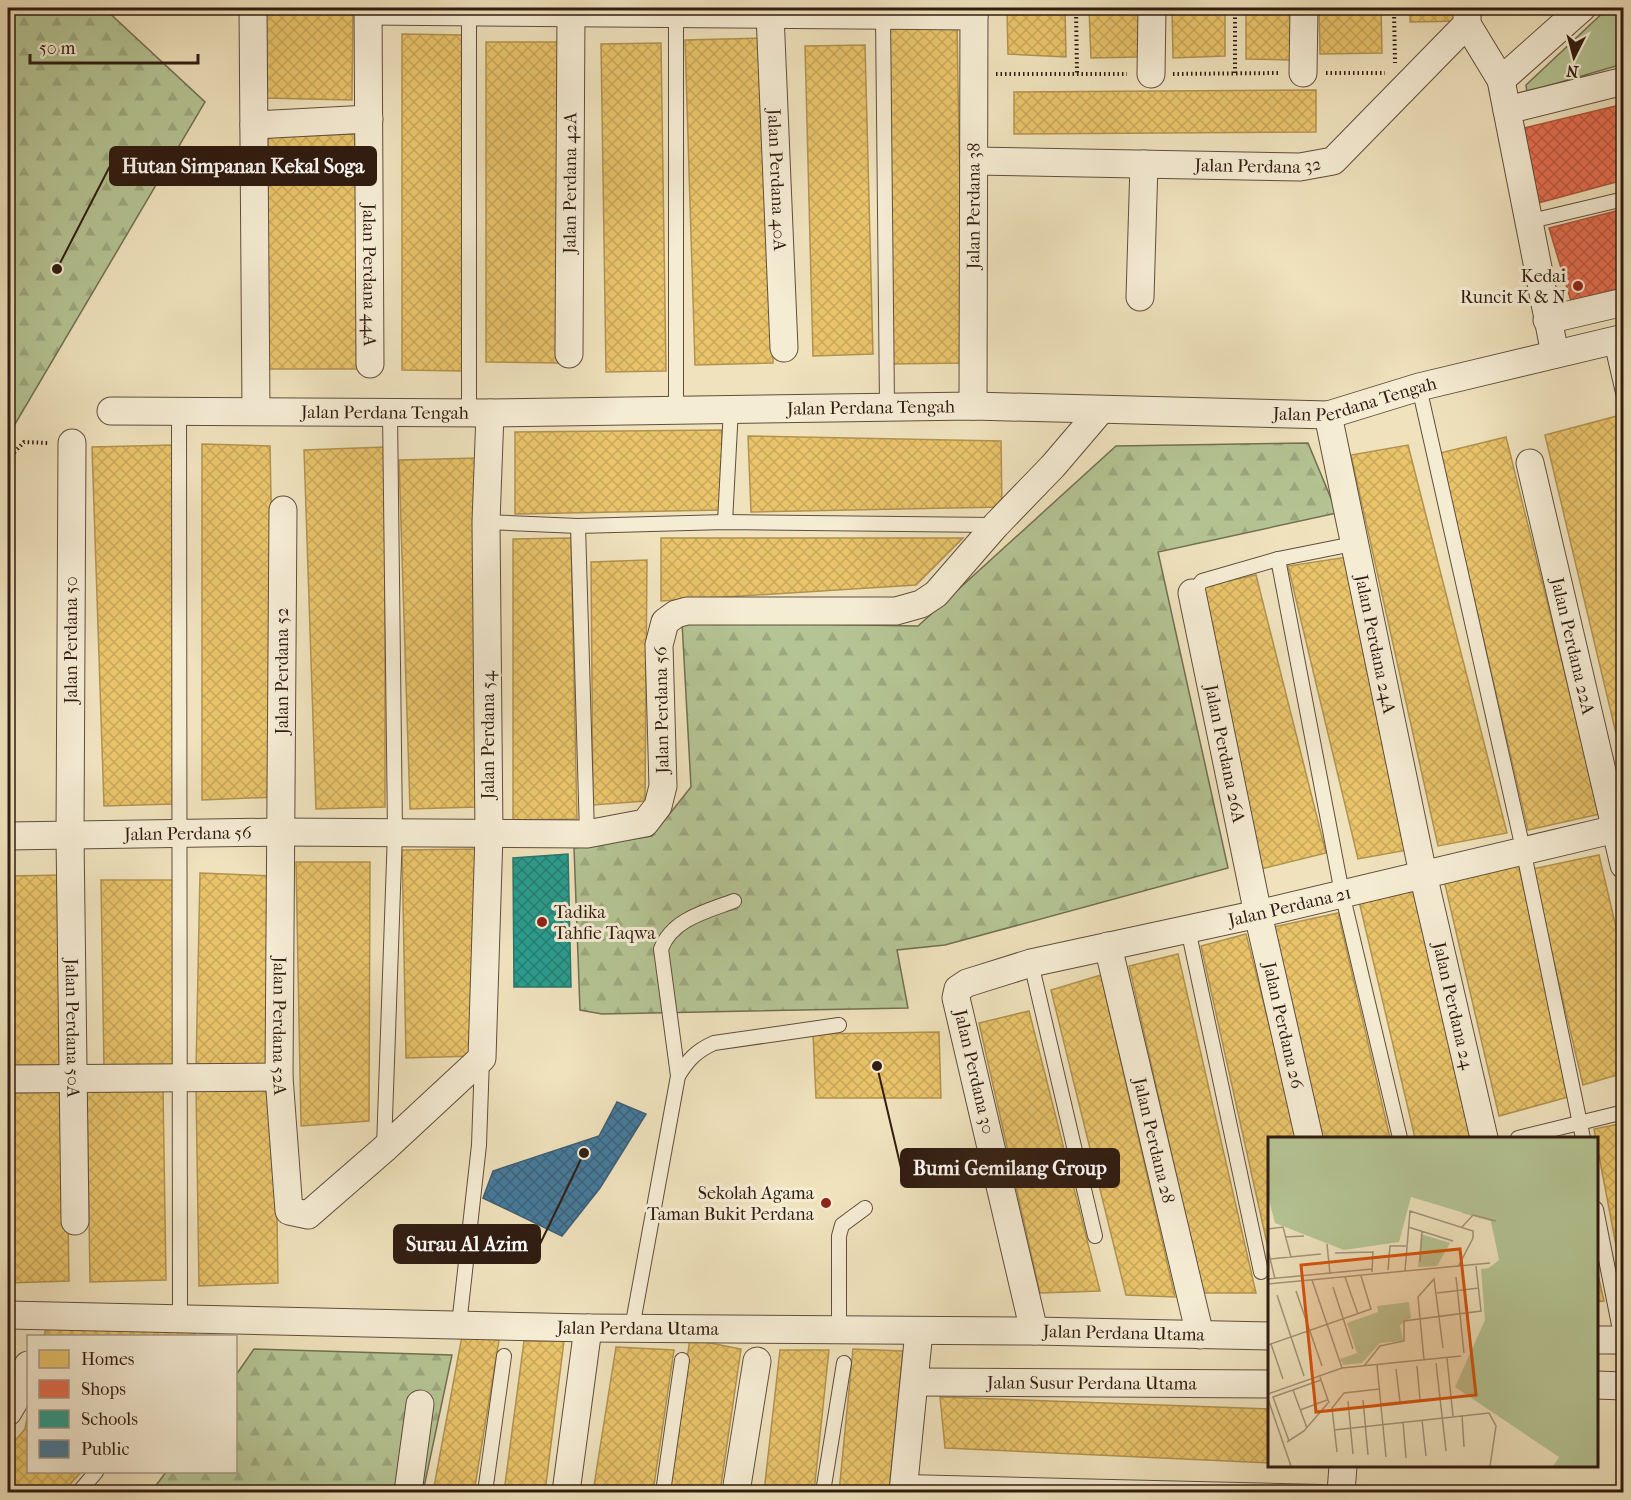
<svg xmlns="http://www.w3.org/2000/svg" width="1631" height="1500" font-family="'IM FELL French Canon',serif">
  <defs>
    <pattern id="forest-firs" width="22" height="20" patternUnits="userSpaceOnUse" patternTransform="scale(1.5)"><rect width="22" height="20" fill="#b5c494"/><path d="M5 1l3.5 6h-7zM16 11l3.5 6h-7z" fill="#9ca87f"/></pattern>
    <pattern id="homes-cross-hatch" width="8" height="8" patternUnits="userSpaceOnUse" patternTransform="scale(1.5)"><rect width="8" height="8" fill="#e9c46a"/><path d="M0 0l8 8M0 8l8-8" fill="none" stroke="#c8a85b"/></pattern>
    <pattern id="shops-cross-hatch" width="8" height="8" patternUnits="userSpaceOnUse" patternTransform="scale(1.5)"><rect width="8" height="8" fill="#e76f51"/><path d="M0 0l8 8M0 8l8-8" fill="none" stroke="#bc5a42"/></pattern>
    <pattern id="schools-cross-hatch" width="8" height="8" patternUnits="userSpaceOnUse" patternTransform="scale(1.5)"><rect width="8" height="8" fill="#2a9d8f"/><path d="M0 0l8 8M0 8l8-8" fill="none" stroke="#247f73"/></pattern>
    <pattern id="public-cross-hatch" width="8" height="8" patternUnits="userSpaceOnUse" patternTransform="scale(1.5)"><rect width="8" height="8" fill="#457b9d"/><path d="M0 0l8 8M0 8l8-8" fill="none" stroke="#3a647f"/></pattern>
  </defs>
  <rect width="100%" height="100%" fill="#efe2bd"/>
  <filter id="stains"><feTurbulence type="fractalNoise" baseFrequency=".00333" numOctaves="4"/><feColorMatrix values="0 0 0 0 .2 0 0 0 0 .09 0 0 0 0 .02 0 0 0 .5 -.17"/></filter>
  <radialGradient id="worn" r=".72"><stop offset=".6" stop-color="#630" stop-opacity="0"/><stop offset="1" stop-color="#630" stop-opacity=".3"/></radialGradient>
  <g fill="url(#forest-firs)" stroke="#727052" stroke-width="1.5">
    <polygon points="8,8 104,8 205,102 8,436"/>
    <polygon points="1308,443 1337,513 1158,552 1228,868 945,945 897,950 908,1008 602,1014 580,1010 574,848 652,836 691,787 682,622 918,626 1116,446"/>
    <polygon points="254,1349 452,1355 423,1492 151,1492 166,1472 236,1472 236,1375"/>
  </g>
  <polygon fill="#b5c494" stroke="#727052" stroke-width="1.5" points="1608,8 1623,8 1623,64 1527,92 1526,85"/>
  <g fill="url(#homes-cross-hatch)" stroke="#b2924f" stroke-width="1.5">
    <polygon points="267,8 353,8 352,100 263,98"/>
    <polygon points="1007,8 1065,8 1066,57 1008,54"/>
    <polygon points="1089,8 1139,8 1140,57 1091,58"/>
    <polygon points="1172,8 1225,8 1225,56 1173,58"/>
    <polygon points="1246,8 1292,8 1291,60 1246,59"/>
    <polygon points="1319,8 1381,8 1382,53 1320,54"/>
    <polygon points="1410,8 1465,8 1466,21 1410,22"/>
    <polygon points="957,25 963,363 892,364 886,26"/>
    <polygon points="402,34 462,35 462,371 402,370"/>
    <polygon points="764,38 773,363 695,365 685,40"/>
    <polygon points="486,42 559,42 558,363 486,362"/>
    <polygon points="661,43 666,371 606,372 601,44"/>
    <polygon points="865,45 873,354 813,356 805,46"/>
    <polygon points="1316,90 1316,132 1014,134 1014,92"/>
    <polygon points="355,134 358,369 268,369 268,137"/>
    <polygon points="1617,416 1624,444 1624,767 1545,435"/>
    <polygon points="722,430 721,510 515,514 515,432"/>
    <polygon points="748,436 1001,441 1002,507 751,512"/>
    <polygon points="1506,437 1600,814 1528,830 1440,453"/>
    <polygon points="202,444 270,446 277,797 202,800"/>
    <polygon points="173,445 173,804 104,806 92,447"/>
    <polygon points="1408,445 1507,833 1438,846 1351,455"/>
    <polygon points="385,447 385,807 316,809 304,450"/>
    <polygon points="478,458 477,807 410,809 399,460"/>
    <polygon points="571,538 577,819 513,820 513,539"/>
    <polygon points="661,538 963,538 916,585 661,601"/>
    <polygon points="1347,557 1413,849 1358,859 1288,566"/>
    <polygon points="647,560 645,801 593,805 591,562"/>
    <polygon points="1256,575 1326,853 1257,870 1198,587"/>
    <polygon points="478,849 475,1056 406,1058 402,850"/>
    <polygon points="1599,855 1624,961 1624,1073 1583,1085 1532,869"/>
    <polygon points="1517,859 1572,1096 1499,1116 1443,876"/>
    <polygon points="296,862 370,862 369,1121 301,1126"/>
    <polygon points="200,873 276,876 273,1070 196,1070"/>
    <polygon points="64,875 67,1070 8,1072 8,876"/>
    <polygon points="101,880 177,880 180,1069 104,1071"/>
    <polygon points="1417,890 1474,1138 1415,1138 1359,901"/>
    <polygon points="1338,913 1390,1138 1319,1138 1269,928"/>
    <polygon points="1246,934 1298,1138 1270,1138 1270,1257 1201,946"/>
    <polygon points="1178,954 1256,1293 1203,1293 1129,966"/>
    <polygon points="1101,975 1175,1297 1126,1295 1051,990"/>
    <polygon points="1029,1011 1100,1291 1040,1293 979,1023"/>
    <polygon points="939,1032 941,1098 816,1098 813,1034"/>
    <polygon points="275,1084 278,1283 199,1286 196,1085"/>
    <polygon points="163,1088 166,1280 90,1282 87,1089"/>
    <polygon points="66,1092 69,1281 8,1283 8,1093"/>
    <polygon points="1624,1123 1624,1288 1594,1129"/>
    <polygon points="1596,1266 1604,1301 1596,1302"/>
    <polygon points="46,1329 196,1332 193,1336 44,1336"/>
    <polygon points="462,1336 499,1340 474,1492 433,1492"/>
    <polygon points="690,1339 741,1349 720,1492 667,1492"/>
    <polygon points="524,1341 564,1341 545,1492 504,1492"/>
    <polygon points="616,1347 674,1350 653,1492 593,1492"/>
    <polygon points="853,1349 903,1351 889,1492 839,1492"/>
    <polygon points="780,1350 829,1350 814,1492 764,1492"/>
    <polygon points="940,1397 1270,1409 1270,1463 945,1448"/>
    <polygon points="28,1414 28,1472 81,1472 63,1492 8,1492 8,1449 25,1429"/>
  </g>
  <g fill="url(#shops-cross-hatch)" stroke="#b0563e" stroke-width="1.5">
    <polygon points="1624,104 1624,180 1538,203 1516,130"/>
    <polygon points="1624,209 1624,287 1571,301 1549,228"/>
  </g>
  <polygon fill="url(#schools-cross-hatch)" stroke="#2c7669" stroke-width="1.5" points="568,854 571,987 514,987 513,858"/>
  <polygon fill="url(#public-cross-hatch)" stroke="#3f5e73" stroke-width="1.5" points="617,1102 646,1114 600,1188 562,1236 483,1198 493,1171 599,1136"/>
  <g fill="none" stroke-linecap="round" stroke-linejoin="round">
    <g stroke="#604e3c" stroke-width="16">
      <g id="service">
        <polyline points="676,9 676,409"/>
        <polyline points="469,12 469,412"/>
        <polyline points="883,16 887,405"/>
        <polyline points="1527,222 1624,199"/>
        <polyline points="1611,341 1624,397"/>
        <polyline points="1419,387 1523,849 1583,1138"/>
        <polyline points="179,411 180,1319"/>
        <polyline points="486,522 578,526 725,522 994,525"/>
        <polyline points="725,522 731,408"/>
        <polyline points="578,526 587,834"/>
        <polyline points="1278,559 1342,893 1400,1138"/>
        <polyline points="1192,593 1202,581 1278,559 1353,544"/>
        <polyline points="1188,929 1261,1272"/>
        <polyline points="1031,963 1095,1236"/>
        <path d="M678 1076 661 949C672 919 707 911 734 901"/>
        <polyline points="1518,1138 1624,1112"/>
        <polyline points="384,1147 395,832 390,412"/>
        <polyline points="1596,1209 1622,1340"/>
        <polyline points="459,1325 479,1145 482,1059"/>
        <path d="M632 1328 678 1076C688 1060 696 1051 714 1043L839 1025"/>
        <polyline points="839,1329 839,1236 842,1225 865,1208"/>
        <polyline points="905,1482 1321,1492"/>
        <polyline points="79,1492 96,1472"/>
        <polyline points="485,1492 504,1356"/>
        <polyline points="663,1492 682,1360"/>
        <polyline points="823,1492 844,1363"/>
      </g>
    </g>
    <g stroke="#604e3c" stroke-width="29">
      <g id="minor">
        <polyline points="253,8 256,411"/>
        <path id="s1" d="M368 8 370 364"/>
        <polyline points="368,11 974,16"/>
        <path id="s2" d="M770 14 784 348"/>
        <polyline points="1467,24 1501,80 1555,354"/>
        <polyline points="1303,73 1304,8"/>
        <polyline points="1151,74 1152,8"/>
        <polyline points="1501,80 1582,8"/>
        <polyline points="1507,110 1624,81"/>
        <polyline points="254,125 369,119"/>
        <path id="s3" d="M974 161 1300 167 1333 161 1467 24V8"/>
        <polyline points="1140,297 1144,164"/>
        <polyline points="1547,320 1624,302"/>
        <path id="s4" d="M569 354 571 13"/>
        <path id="s5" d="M973 406 974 8"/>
        <path id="s6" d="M111 411 490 413 973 406 1328 415 1419 387 1624 338"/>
        <path id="s7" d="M1328 415 1423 874 1484 1138"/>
        <path id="s8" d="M72 443 70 836 75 1221"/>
        <path id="s9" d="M1530 463 1624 865"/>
        <path id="s10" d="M283 510 279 1077 289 1211 308 1215 384 1149 482 1058 489 834 486 522 490 413"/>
        <path id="s11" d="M1192 593 1258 914 1309 1138"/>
        <path id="s12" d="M8 836 281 832 587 834 645 823 658 806 663 786 659 645 665 622 676 614 687 611H896L921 604 936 594 996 525 1053 466 1100 411"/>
        <path id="s13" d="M1108 946 1200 1335"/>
        <polyline points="8,1079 279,1077"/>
        <path id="s14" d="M8 1315 588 1328 1034 1331 1270 1336"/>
        <path id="s15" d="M1034 1331 956 998 958 989 967 983 1031 963 1258 914 1624 827"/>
        <polyline points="1596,1340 1624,1340"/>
        <path id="s16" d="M915 1382 1270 1384"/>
        <polyline points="1596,1385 1624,1386"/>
        <polyline points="8,1412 18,1395 28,1365"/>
        <polyline points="408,1492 420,1404"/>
        <polyline points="566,1492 588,1328"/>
        <polyline points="736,1492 757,1361"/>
        <polyline points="903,1492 919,1331"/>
        <polyline points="1341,1492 1343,1466"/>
      </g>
    </g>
    <g stroke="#301c11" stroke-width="4" stroke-dasharray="1.5 3" stroke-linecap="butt">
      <polyline points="1076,8 1077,74"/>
      <polyline points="1394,8 1395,63"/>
      <polyline points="1235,73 1235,8"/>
      <polyline points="1326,73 1385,73"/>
      <polyline points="996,74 1127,74"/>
      <polyline points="1173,74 1280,73"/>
      <polyline points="8,459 24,442 48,443"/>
    </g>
    <use href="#service" stroke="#f5ecd4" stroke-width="14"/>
    <use href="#minor" stroke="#f5ecd4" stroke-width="27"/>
  </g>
  <g fill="#8f2418" stroke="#f5ecd4" stroke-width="2">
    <circle cx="1578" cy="286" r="6"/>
    <circle cx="542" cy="922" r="6"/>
    <circle cx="826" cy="1203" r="6"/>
  </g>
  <g text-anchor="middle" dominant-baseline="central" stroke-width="6" stroke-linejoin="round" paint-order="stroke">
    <g font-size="18" fill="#301c11" stroke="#f5ecd4">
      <text stroke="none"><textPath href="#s3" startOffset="284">Jalan Perdana 32</textPath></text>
      <text stroke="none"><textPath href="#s2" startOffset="166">Jalan Perdana 40A</textPath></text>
      <text stroke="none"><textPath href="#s4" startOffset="171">Jalan Perdana 42A</textPath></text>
      <text stroke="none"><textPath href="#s5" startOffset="200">Jalan Perdana 38</textPath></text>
      <text stroke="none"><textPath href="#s1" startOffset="267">Jalan Perdana 44A</textPath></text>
      <text stroke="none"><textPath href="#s6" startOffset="1246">Jalan Perdana Tengah</textPath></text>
      <text stroke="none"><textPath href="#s6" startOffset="760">Jalan Perdana Tengah</textPath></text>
      <text stroke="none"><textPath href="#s6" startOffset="274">Jalan Perdana Tengah</textPath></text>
      <text transform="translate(71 640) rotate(-90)">Jalan Perdana 50</text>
      <text stroke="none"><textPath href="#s7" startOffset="234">Jalan Perdana 24A</textPath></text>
      <text stroke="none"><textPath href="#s9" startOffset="188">Jalan Perdana 22A</textPath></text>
      <text transform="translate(282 671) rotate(-90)">Jalan Perdana 52</text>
      <text transform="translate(662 710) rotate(-91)">Jalan Perdana 56</text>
      <text transform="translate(488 735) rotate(-90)">Jalan Perdana 54</text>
      <text stroke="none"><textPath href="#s11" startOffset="164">Jalan Perdana 26A</textPath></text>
      <text stroke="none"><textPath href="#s12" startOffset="180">Jalan Perdana 56</textPath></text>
      <text stroke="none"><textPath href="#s15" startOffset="694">Jalan Perdana 21</textPath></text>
      <text stroke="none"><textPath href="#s7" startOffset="604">Jalan Perdana 24</textPath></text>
      <text stroke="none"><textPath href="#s10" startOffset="516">Jalan Perdana 52A</textPath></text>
      <text stroke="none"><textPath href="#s11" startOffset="442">Jalan Perdana 26</textPath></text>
      <text stroke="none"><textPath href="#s8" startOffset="585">Jalan Perdana 50A</textPath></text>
      <text transform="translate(974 1072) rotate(77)">Jalan Perdana 30</text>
      <text stroke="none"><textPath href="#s13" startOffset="200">Jalan Perdana 28</textPath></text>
      <text stroke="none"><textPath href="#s14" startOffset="630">Jalan Perdana Utama</textPath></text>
      <text stroke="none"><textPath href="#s14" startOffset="1116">Jalan Perdana Utama</textPath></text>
      <text stroke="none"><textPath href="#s16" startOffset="177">Jalan Susur Perdana Utama</textPath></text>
    </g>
    <g font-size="18" fill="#301c11" stroke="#f5ecd4" text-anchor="end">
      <text x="1566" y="276">Kedai<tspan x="1566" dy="21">Runcit K &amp; N</tspan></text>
      <text x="554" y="912" text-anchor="start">Tadika<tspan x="554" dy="21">Tahfie Taqwa</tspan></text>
      <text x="814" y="1193">Sekolah Agama<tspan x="814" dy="21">Taman Bukit Perdana</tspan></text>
    </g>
  </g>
  <g transform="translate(1268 1137)">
    <rect width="330" height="330" fill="#efe2bd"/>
    <path d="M0 1H330V329H285L291 320 187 250 217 183 213 132 221 131 231 123 223 84 143 60 131 105 76 113 7 86 0 59ZM153 97 182 106 169 129 150 130ZM141 165 143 181 132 188 135 204 112 206 94 226 75 228 72 222 89 216 79 186 110 175 109 169Z" fill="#b5c494"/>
    <path d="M100 1H266L224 68 240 83 235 99 225 95 223 84 194 76 203 59 187 16 47 51 39 28Z" fill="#b5c494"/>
    <path fill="none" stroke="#a39378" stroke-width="1.5" d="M140 90 185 104M194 90 205 78 228 84M0 92 15 90 23 120M17 100 36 99M59 107 62 137M0 113 7 142M67 116 105 115M2 122 53 117M152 125 154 94M120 133 122 109H138M137 134 142 74 205 94V101L190 130M104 135 105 114M77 140 90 177M188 140 196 216M0 142 104 132M44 143 74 231M0 147 222 126M65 150 85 212M28 154 54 229M169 156 211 151M9 158 36 239M3 207 15 242M0 208 103 172 93 139M179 221 185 279M156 223 150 160 166 142 175 211M168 226 178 314M109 228 118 320M96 229 112 209 136 204V184L213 174 208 129M149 229 152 263M128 232 132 265M52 240 61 266M25 253 39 291M0 257 74 231 193 219M0 262 23 329M95 263 100 318M80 264 85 317M112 267 172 261M32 273 59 263M194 278 196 310M154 283 158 319M135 285 138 321M66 293 221 276 228 289 222 329M21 304 5 260 53 243M19 305 36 294 60 266M69 315 64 271 76 256 111 252"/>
    <path fill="#d6530c" fill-opacity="0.15" stroke="#d6530c" stroke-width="3" d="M192 112 208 258 48 275 33 128Z"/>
    <rect width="330" height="330" fill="none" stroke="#301c11" stroke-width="3"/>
  </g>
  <path fill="none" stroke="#301c11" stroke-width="2" d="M57 269L110 166M877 1066L901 1168M584 1153L540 1244"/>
  <g fill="#301c11" stroke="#f5ecd4" stroke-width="2">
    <circle cx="57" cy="269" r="6"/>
    <circle cx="877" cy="1066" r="6"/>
    <circle cx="584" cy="1153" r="6"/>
  </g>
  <g fill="#301c11" stroke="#301c11" stroke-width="2">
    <rect x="110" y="147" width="266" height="38" rx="6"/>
    <rect x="901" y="1149" width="218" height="38" rx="6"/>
    <rect x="394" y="1225" width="146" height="38" rx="6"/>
  </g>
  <g font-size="20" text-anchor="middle" font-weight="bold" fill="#fff">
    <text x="243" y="173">Hutan Simpanan Kekal Soga</text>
    <text x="1010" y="1175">Bumi Gemilang Group</text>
    <text x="467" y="1251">Surau Al Azim</text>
  </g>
  <rect width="1631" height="1500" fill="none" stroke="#efe2bd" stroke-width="30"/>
  <rect x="9" y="9" width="1613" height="1482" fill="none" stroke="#301c11" stroke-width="3"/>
  <rect x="15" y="15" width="1601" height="1470" fill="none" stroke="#301c11" stroke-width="1.5"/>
  <rect x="27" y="1335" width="210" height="138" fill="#f5ecd4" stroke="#a69986" stroke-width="1.5"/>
  <rect x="39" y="1350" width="30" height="18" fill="#e9c46a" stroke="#a69986" stroke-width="1.5"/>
  <text x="81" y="1365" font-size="18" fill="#301c11">Homes</text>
  <rect x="39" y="1380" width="30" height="18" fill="#e76f51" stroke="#a69986" stroke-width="1.5"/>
  <text x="81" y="1395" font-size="18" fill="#301c11">Shops</text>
  <rect x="39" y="1410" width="30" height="18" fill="#2a9d8f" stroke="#a69986" stroke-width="1.5"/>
  <text x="81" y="1425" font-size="18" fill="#301c11">Schools</text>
  <rect x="39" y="1440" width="30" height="18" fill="#457b9d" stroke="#a69986" stroke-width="1.5"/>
  <text x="81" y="1455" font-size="18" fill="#301c11">Public</text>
  <g transform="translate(1574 57) rotate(186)" stroke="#f5ecd4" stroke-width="4.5" paint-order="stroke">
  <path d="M0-4.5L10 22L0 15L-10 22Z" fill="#301c11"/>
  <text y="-9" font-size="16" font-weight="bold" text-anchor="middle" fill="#301c11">N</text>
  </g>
  <path d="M30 54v9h168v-9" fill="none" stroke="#301c11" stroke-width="3"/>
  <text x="39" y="54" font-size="18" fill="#301c11" stroke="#f5ecd4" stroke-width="4.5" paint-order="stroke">50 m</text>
  <rect width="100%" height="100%" filter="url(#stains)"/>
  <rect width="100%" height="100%" fill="url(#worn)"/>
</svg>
